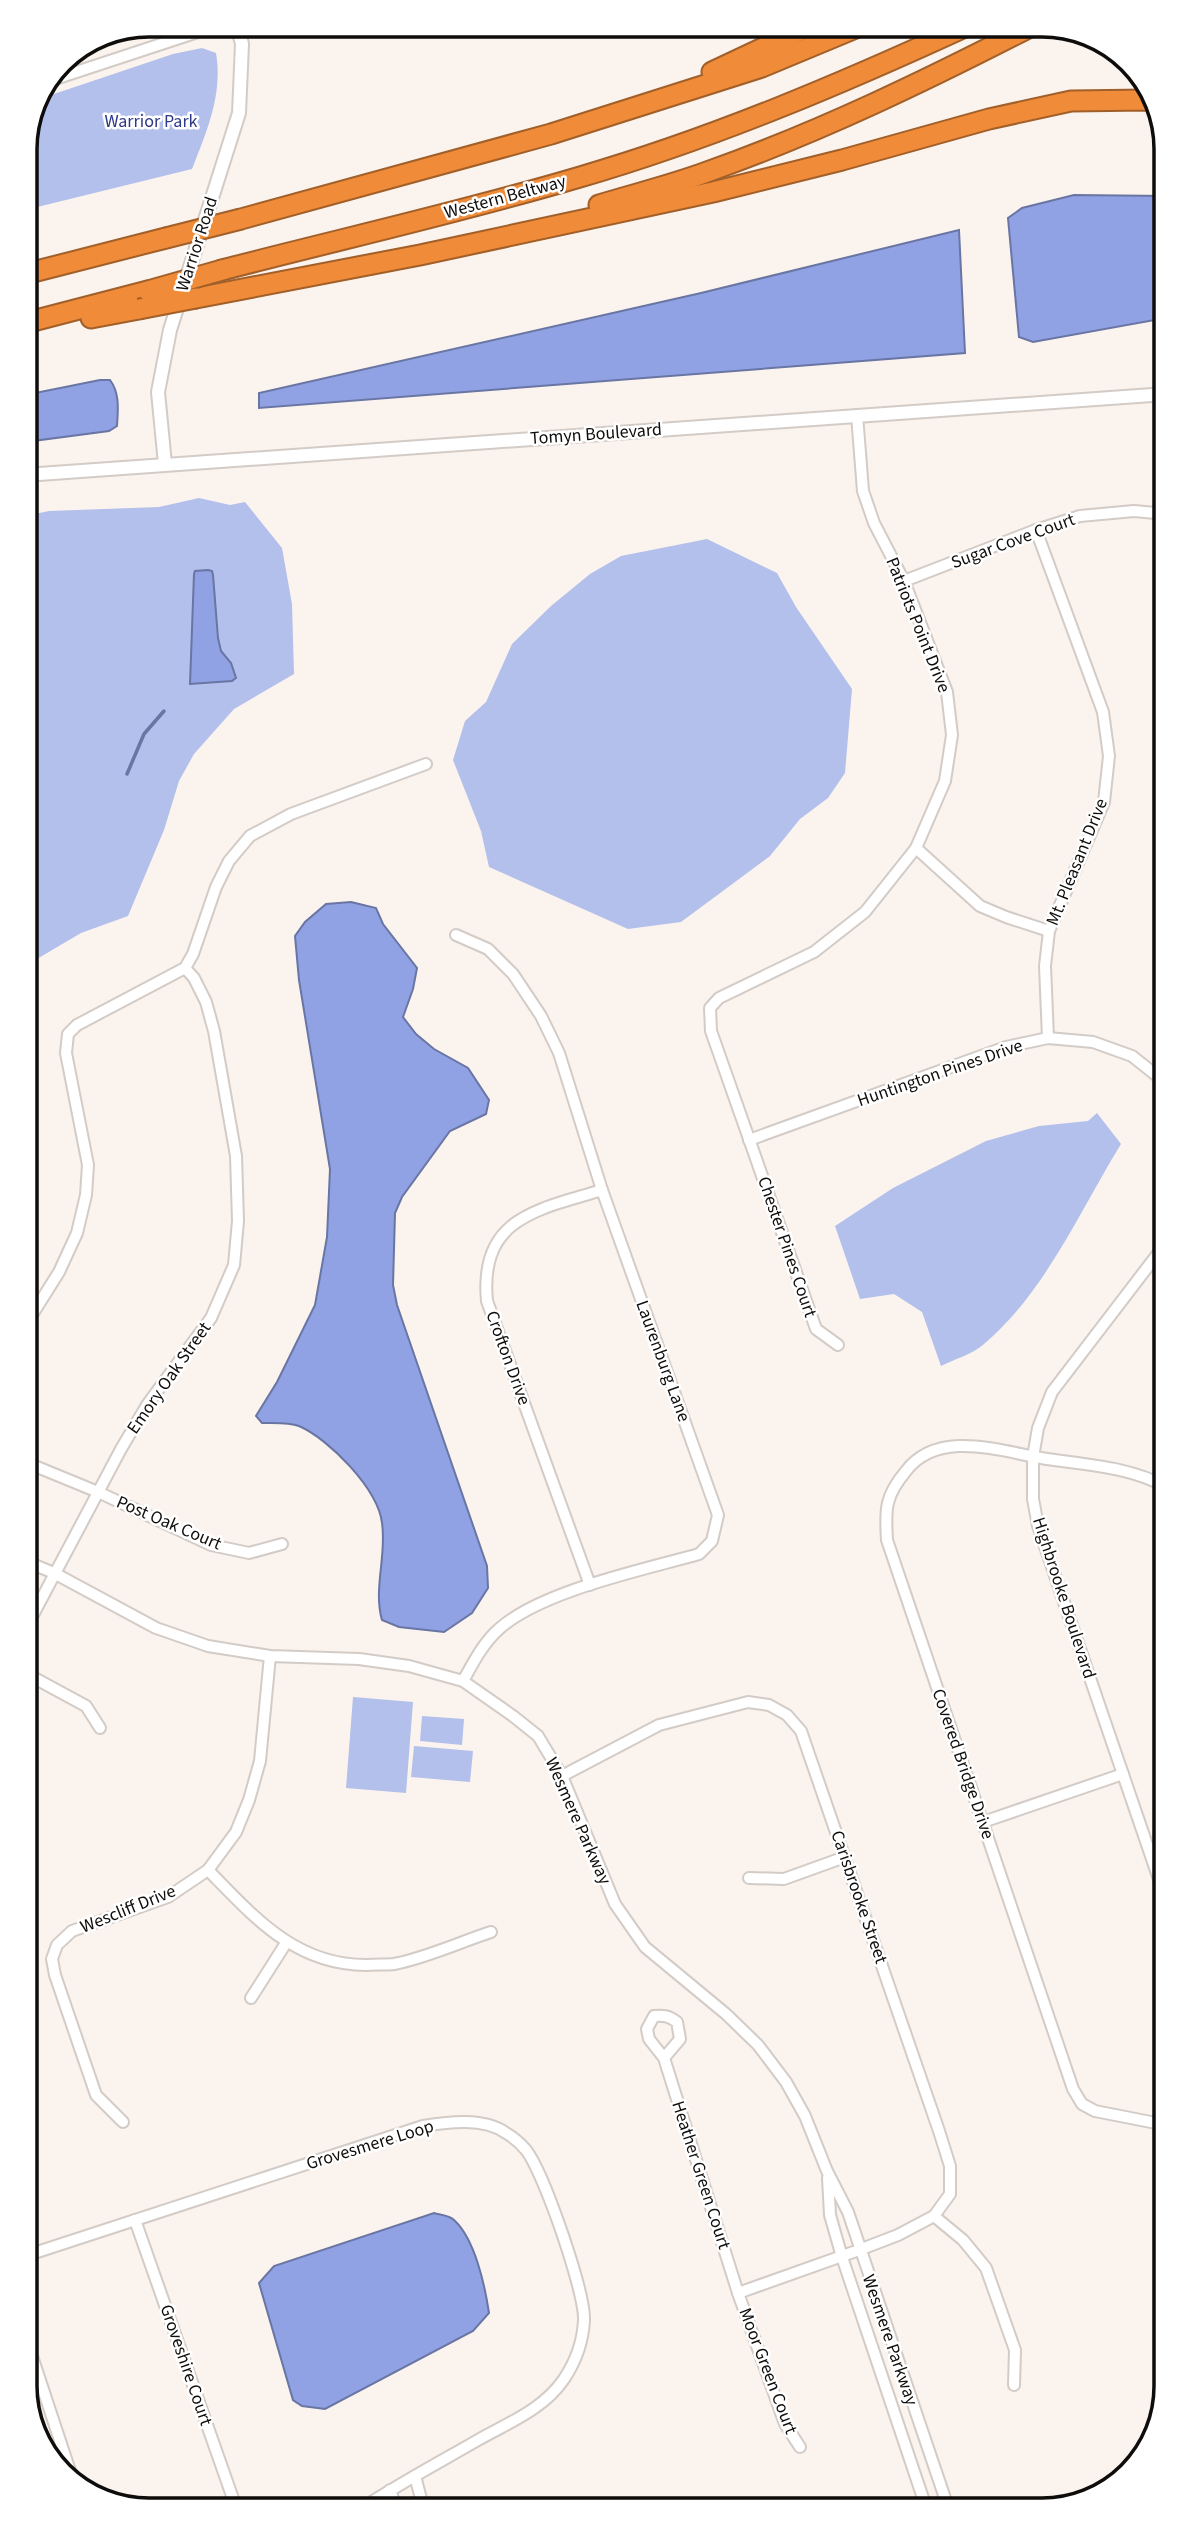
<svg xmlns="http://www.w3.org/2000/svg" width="1191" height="2535" font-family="'Source Sans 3',sans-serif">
  <rect width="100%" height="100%" fill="#fbf3ee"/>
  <g fill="#b3c0ec">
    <path d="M202 48 216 53C223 94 207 131 192 169L25 210V141L45 97 173 54Z"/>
    <polygon points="199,498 230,505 245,502 282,548 292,604 294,674 234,709 194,754 179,781 164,830 128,916 81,933 25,966 25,516 49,511 159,507"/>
    <polygon points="707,539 777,573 796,607 852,689 845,773 828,798 800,819 770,856 681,922 628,929 489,867 481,831 453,760 465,721 486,702 512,644 551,606 590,574 621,556"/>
    <path d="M1097 1113 1121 1144C1081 1209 1044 1294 984 1344 973 1354 955 1359 941 1366L922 1312 894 1294 860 1299 835 1226 893 1188 986 1141 1039 1126 1088 1121Z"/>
    <polygon points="353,1697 413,1702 406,1793 346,1788"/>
    <polygon points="422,1716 464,1719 462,1745 420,1741"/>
    <polygon points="414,1746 473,1751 470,1782 411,1777"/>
  </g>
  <g fill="#90a2e4" stroke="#6975a3" stroke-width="2">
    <path d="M618 25H678C659 32 639 43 621 33Z"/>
    <polygon points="1074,195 1166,196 1166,318 1033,342 1019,337 1008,218 1022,208"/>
    <polygon points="959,230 965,353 259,408 259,393 701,293"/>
    <path d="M100 380H110C120 393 118 410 117 426L109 431 25 442V395Z"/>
    <polygon points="208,570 212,571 213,575 218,638 221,651 231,663 236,678 232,681 190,684 194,574 195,571"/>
    <path d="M351 902 376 908 383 924 417 968 413 989 403 1017 416 1034 434 1049 468 1068 489 1100 486 1114 450 1131 402 1197 395 1213 393 1285 397 1305 487 1566 488 1588 472 1613 444 1632 399 1627 382 1620C373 1589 387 1555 382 1523 378 1489 329 1439 299 1426 289 1422 273 1423 262 1423L256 1416 277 1382 315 1305 327 1237 330 1169 299 980 295 936 305 922 326 904Z"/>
    <polygon points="25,1801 35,1821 37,1835 25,1850"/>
    <path d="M434 2213C440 2215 449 2215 454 2220 475 2239 485 2286 489 2313L473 2331 325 2409 302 2406 293 2400 259 2283 274 2266Z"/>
  </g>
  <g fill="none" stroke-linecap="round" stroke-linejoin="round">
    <polyline stroke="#6975a3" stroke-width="3.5" points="127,774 144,734 164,711"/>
    <g stroke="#d3cbc6" stroke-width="14">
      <g id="minor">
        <polyline points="52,80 219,25"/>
        <polyline points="1036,530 1103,712 1109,756 1104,802 1049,931 1045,966 1048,1038"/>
        <polyline points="904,581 1036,530 1080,516 1134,511 1166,514"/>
        <polyline points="916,848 980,906 1006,917 1049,931"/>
        <path d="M456 935 488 949 513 974 541 1016 559 1053 602 1190 718 1515 712 1541 699 1554C643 1570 541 1591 499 1629 483 1643 473 1663 463 1681"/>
        <polyline points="749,1140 1006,1047 1048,1038 1093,1042 1132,1056 1166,1083"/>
        <polyline points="25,1326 59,1272 77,1233 86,1195 88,1165 66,1053 68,1034 77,1025 185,968 193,954 216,887 229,861 250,836 291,814 426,764"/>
        <polyline points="838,1345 816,1329 711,1031 710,1008 719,998 814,952 865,912 916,848 945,781 952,735 947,692 904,581 874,523 863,491 857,415"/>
        <polyline points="25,1462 98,1492 211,1545 249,1553 282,1544"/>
        <polyline points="25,1561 54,1573 156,1628 208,1646 270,1656 359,1659 409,1666 463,1681 513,1716 538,1736 562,1776 615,1904 645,1947 726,2014 758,2045 786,2082 805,2116 827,2171 848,2212 949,2510"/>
        <path d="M590 1585 487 1301C479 1217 538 1210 602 1190"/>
        <polyline points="25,1630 121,1449 147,1405 211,1318 234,1265 238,1221 236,1156 214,1031 206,1002 194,978 185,968"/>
        <polyline points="25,1673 86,1706 100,1728"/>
        <polyline points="562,1776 659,1725 748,1702 769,1705 787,1715 801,1731 939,2131 950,2166 950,2194 934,2216 898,2235 859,2250 738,2293"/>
        <polyline points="983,1822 1123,1774"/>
        <path d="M208 1870C254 1917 296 1966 368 1965 376 1964 386 1965 394 1964 426 1958 460 1942 491 1932"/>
        <polyline points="749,1878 784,1879 845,1857"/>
        <polyline points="1166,1900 1038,1526 1033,1499 1033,1457 1038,1428 1052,1392 1166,1243"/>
        <polyline points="251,1998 286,1943"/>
        <path d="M664 2058 649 2039 647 2029 654 2016C664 2015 669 2016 677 2022L680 2039 664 2058 738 2293 785 2424 800 2447"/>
        <polyline points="123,2122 96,2095 55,1975 52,1959 57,1945 72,1931 168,1897 208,1870 236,1832 249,1800 260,1761 270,1656"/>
        <path d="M1166 2125 1095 2111 1082 2104 1073 2089 887 1540C885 1509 885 1496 906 1471 939 1428 1002 1452 1047 1459 1088 1465 1130 1467 1166 1487"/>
        <polyline points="828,2178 830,2215 842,2257 927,2510"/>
        <polyline points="934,2216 963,2240 986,2268 1015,2350 1014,2385"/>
        <polyline points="135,2220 237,2510"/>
        <path d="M25 2256 423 2126C448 2122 484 2117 506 2133 513 2137 521 2144 526 2150 544 2173 585 2292 584 2320 583 2342 576 2361 564 2379 544 2409 508 2423 478 2440 438 2463 397 2485 359 2510"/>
        <polyline points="1166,2311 1162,2257 1166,2234"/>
        <polyline points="25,2335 74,2483"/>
        <polyline points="415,2476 424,2510"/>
        <polyline points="390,2490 397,2510"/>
      </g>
    </g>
    <g stroke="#d3cbc6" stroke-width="16">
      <g id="tertiary">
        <polyline points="165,464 158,392 170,330 239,113 242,44 237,25"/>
        <polyline points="25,475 1166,394"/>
      </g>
    </g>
    <g stroke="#d3cbc6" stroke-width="18">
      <polyline id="secondary" points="1085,2502 1091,2500"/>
    </g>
    <g stroke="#a15f29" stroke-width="23">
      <g id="motorway">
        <polyline points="712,72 812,25"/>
        <path d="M599 205C635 194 672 185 707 172 820 132 927 80 1034 25"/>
        <polyline points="241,219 551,134 762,67 863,25"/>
        <path d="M222 270C341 239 462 212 580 177 714 138 843 83 969 25"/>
        <polyline points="25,274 166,238"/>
        <polyline points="196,298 420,255 713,192 842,160 989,119 1071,101 1146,100 1157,102"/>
        <polyline points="91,318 139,309"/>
        <polyline points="25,323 148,291"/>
      </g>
    </g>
    <use href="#minor" stroke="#fff" stroke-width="10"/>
    <use href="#tertiary" stroke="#fff" stroke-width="12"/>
    <use href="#secondary" stroke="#fff" stroke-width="14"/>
    <use href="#motorway" stroke="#f08b39" stroke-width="19"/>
    <g stroke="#a15f29" stroke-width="23" stroke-linecap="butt">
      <g id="motorway-bridge">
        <polyline points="166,238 241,219"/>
        <polyline points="148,291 222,270"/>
        <polyline points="139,309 196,298"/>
      </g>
    </g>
    <use href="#motorway-bridge" stroke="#f08b39" stroke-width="19"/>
  </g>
  <g text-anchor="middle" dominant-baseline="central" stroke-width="5" stroke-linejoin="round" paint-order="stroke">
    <g font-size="18" fill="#2e3986" stroke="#fff">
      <text x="151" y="121">Warrior Park</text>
    </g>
    <g font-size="18" fill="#0f0d0b" stroke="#fff">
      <text transform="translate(505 197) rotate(-15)">Western Beltway</text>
      <text transform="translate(197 244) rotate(-72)">Warrior Road</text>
      <text transform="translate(596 434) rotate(-4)">Tomyn Boulevard</text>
      <text transform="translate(1013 541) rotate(-20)">Sugar Cove Court</text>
      <text transform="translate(918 625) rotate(68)">Patriots Point Drive</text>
      <text transform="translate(1077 862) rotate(-68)">Mt. Pleasant Drive</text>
      <text transform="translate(940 1073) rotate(-19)">Huntington Pines Drive</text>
      <text transform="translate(787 1247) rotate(71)">Chester Pines Court</text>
      <text transform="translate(508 1358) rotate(70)">Crofton Drive</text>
      <text transform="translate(663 1361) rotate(70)">Laurenburg Lane</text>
      <text transform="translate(169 1378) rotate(-55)">Emory Oak Street</text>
      <text transform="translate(169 1523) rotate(23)">Post Oak Court</text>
      <text transform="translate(1064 1598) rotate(72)">Highbrooke Boulevard</text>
      <text transform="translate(963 1764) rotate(71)">Covered Bridge Drive</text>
      <text transform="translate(578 1821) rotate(66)">Wesmere Parkway</text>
      <text transform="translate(859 1897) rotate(71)">Carisbrooke Street</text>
      <text transform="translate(128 1909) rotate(-22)">Wescliff Drive</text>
      <text transform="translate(370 2145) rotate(-17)">Grovesmere Loop</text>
      <text transform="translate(701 2175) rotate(72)">Heather Green Court</text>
      <text transform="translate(890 2340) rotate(71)">Wesmere Parkway</text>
      <text transform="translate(186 2365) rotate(71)">Groveshire Court</text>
      <text transform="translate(768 2371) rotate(69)">Moor Green Court</text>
    </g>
  </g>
  <path d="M0 0H1191V2535H0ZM149 37H1042A112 112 0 0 1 1154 149V2386A112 112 0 0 1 1042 2498H149A112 112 0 0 1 37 2386V149A112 112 0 0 1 149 37Z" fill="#fff" fill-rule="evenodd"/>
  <path fill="none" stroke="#0f0d0b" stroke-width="3.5" d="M149 37H1042A112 112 0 0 1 1154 149V2386A112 112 0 0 1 1042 2498H149A112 112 0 0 1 37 2386V149A112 112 0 0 1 149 37Z"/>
</svg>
